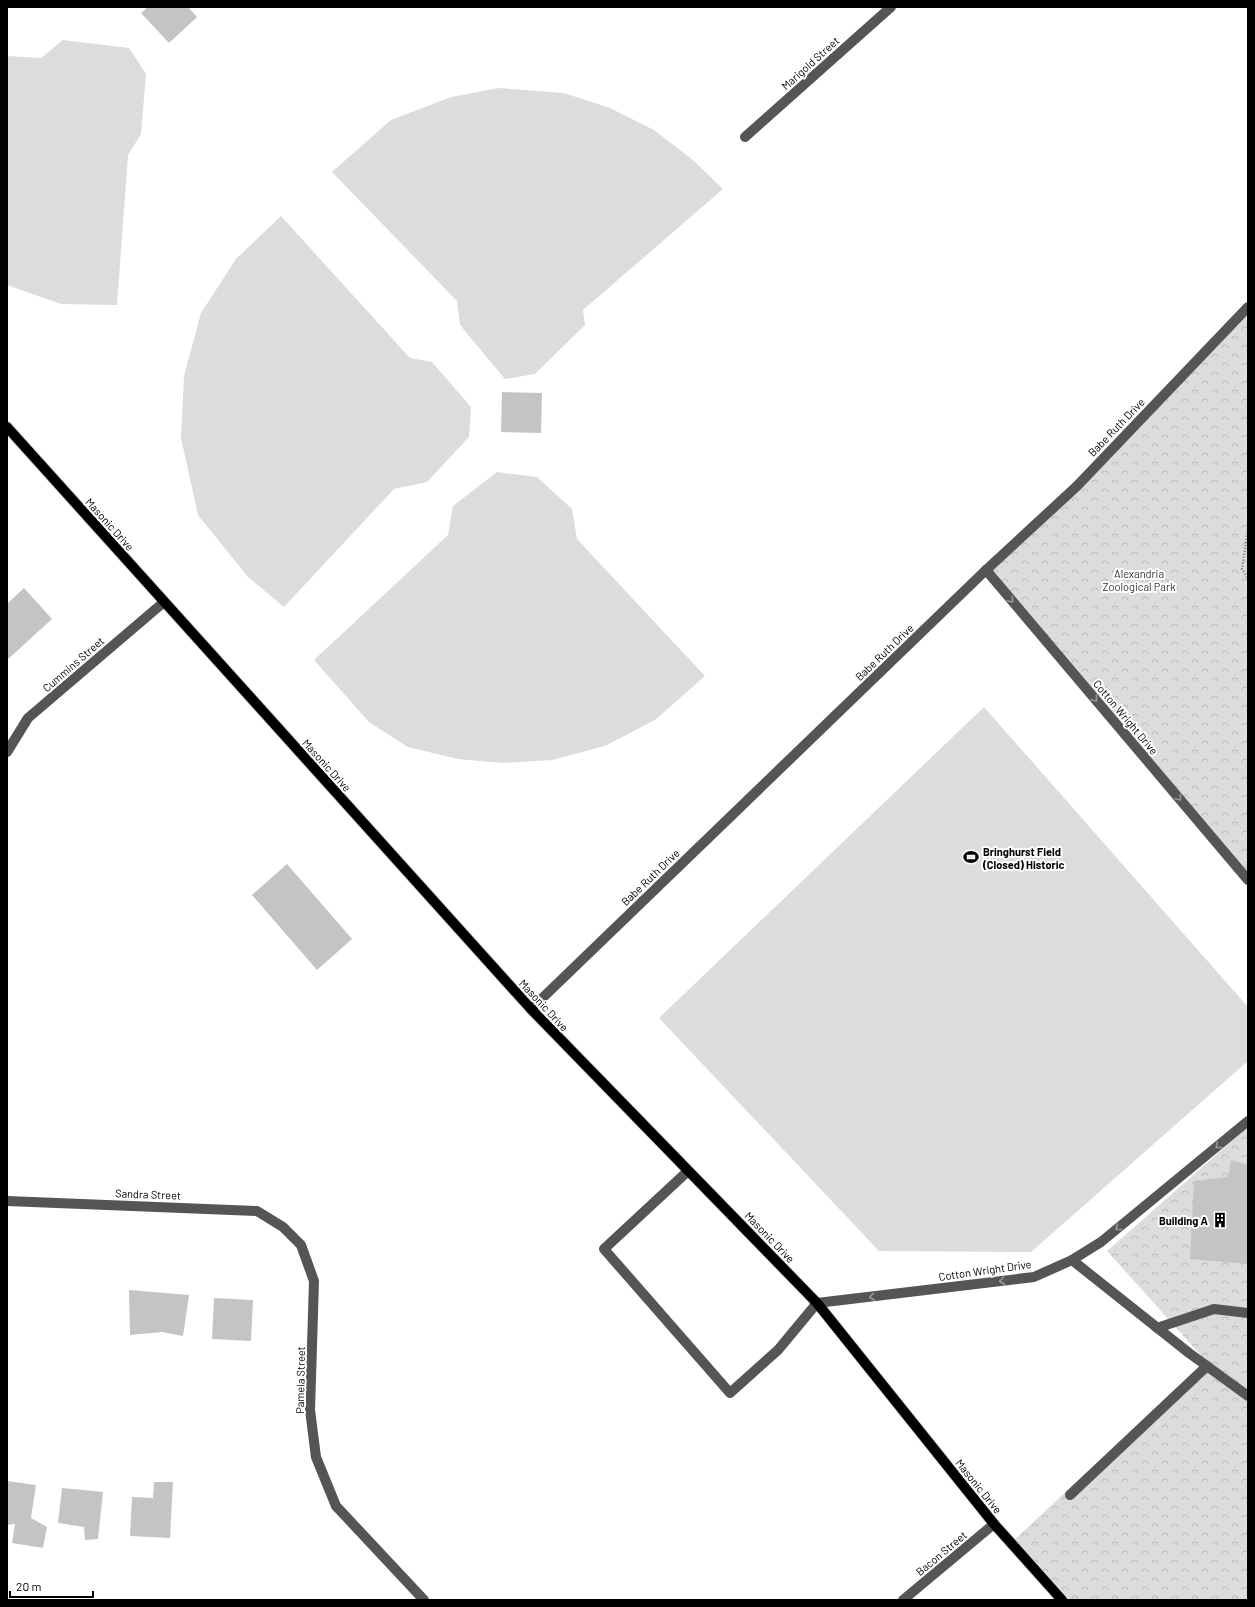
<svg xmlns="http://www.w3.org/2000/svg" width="1255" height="1607" font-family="Barlow,sans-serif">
  <defs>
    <pattern id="park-crowns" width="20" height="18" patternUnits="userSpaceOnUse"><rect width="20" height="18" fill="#dcdcdc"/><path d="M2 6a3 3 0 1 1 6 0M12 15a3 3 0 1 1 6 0" fill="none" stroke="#bbb"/></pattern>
  </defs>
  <rect width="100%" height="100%" fill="#fff"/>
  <g fill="#dcdcdc">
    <polygon points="63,40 129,48 146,74 141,134 128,155 117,305 61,304 7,285 7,56 41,58"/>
    <polygon points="499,88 564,93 610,108 654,130 693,160 723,189 583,310 585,325 535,374 505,379 460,325 457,301 332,172 391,120 451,97"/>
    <polygon points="281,216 410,358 432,362 471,407 469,437 427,482 394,489 284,607 248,577 198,515 181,438 184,376 201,313 236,259"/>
    <polygon points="497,472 537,477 572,509 577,539 705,676 655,720 605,746 552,760 503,763 458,759 408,747 369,722 314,660 448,535 453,506"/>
    <polygon points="984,707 1248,1007 1248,1061 1031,1252 879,1251 659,1018"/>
  </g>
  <g fill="url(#park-crowns)">
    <polygon points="1248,310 1248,877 988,570"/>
    <polygon points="1248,1127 1248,1600 1067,1600 1012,1542 1206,1361 1107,1251"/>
  </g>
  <g fill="#c4c4c4">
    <polygon points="148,7 188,7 197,17 169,43 141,13"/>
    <polygon points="502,392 542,393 541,433 501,432"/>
    <polygon points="24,588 52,619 7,660 7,604"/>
    <polygon points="287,864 352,939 317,970 252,895"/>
    <polygon points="1231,1160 1248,1165 1248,1264 1190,1259 1194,1181 1228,1177"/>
    <polygon points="129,1290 189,1295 183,1336 162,1332 130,1335"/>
    <polygon points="214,1298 253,1300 251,1341 212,1339"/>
    <polygon points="7,1481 36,1485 31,1518 47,1527 43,1548 12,1543 15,1524 7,1525"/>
    <polygon points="154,1482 173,1482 170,1538 130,1536 132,1497 153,1498"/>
    <polygon points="62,1488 103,1492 98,1539 85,1540 84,1527 58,1523"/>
  </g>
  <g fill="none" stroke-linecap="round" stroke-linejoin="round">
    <g stroke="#dbdbdb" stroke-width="12">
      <polyline id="major" points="7,427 531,1009 817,1303 994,1524 1062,1600"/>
    </g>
    <polyline stroke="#777" stroke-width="2.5" stroke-dasharray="1 2" stroke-linecap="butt" points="1248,530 1242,569 1248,578"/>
    <g stroke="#555" stroke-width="10">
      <polyline points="745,137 891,7"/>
      <polyline points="986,570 1248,880"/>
      <polyline points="7,752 28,718 164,602"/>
      <polyline points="531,1009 986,570 1077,486 1248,307"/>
      <polyline points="688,1171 604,1249 730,1393 778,1350 817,1303 1034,1277 1072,1260 1101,1242 1248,1121"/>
      <polyline points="7,1201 257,1211 283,1227 301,1245 314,1281 310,1410 316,1457 336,1506 424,1600"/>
      <polyline points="1072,1260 1189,1353 1248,1396"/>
      <polyline points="1157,1328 1214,1309 1248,1313"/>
      <polyline points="1070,1495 1207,1366"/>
      <polyline points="903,1600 994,1524"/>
    </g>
    <use href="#major" stroke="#000" stroke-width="10"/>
  </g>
  <defs><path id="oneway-chevron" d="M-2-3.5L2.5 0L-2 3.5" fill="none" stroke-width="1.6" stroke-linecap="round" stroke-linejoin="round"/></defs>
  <g stroke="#999">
    <use href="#oneway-chevron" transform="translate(1011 600) rotate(50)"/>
    <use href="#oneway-chevron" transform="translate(1095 699) rotate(50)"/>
    <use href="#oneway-chevron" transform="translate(1179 798) rotate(50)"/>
    <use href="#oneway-chevron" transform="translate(1218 1146) rotate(141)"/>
    <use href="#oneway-chevron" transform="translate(1118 1228) rotate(141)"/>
    <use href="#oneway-chevron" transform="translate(1002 1281) rotate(173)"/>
    <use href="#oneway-chevron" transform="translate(872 1297) rotate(173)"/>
  </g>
  <defs>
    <g id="stadium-bare" transform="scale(1.2)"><path d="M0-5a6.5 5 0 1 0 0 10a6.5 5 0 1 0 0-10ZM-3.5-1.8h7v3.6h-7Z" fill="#000" stroke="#fff" stroke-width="2.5" paint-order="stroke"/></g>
    <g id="building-bare" transform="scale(1.2)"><path d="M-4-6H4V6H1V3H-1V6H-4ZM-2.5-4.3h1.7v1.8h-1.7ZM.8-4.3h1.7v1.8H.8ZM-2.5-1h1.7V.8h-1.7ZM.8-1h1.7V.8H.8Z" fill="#000" stroke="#fff" stroke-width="2.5" paint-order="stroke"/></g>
  </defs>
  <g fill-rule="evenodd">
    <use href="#stadium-bare" x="971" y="857"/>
    <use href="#building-bare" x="1220" y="1220"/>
  </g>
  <g text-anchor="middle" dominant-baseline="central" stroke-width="4" stroke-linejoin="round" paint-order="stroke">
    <g font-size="11" fill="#000" stroke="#fff">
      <text transform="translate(810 63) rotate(-42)">Marigold Street</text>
      <text transform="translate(1116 427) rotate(-46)">Babe Ruth Drive</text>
      <text transform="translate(110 524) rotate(48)">Masonic Drive</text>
      <text transform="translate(884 652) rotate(-44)">Babe Ruth Drive</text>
      <text transform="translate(73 664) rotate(-41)">Cummins Street</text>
      <text transform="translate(1126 717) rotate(50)">Cotton Wright Drive</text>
      <text transform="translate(327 765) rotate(48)">Masonic Drive</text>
      <text transform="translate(650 877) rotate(-44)">Babe Ruth Drive</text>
      <text transform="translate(544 1005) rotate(47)">Masonic Drive</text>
      <text transform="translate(148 1194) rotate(2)">Sandra Street</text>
      <text transform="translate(770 1237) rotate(46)">Masonic Drive</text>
      <text transform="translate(985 1270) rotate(-8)">Cotton Wright Drive</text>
      <text transform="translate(300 1380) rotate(-89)">Pamela Street</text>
      <text transform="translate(979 1486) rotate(51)">Masonic Drive</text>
      <text transform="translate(941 1553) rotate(-40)">Bacon Street</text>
    </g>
    <g font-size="11" fill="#333" stroke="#fff">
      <text x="1139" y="573">Alexandria<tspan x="1139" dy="13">Zoological Park</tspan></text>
    </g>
    <g font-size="11" font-weight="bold" fill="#000" stroke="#fff" text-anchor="start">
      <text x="983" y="851">Bringhurst Field<tspan x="983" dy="13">(Closed) Historic</tspan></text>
      <text x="1208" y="1220" text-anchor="end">Building A</text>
    </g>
  </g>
  <rect width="1255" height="1607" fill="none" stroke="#000000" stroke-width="16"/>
  <path d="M10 1591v6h83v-6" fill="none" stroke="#000000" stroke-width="2"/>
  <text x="16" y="1591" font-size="12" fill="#000000" stroke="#ffffff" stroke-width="3" paint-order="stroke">20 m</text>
</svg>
